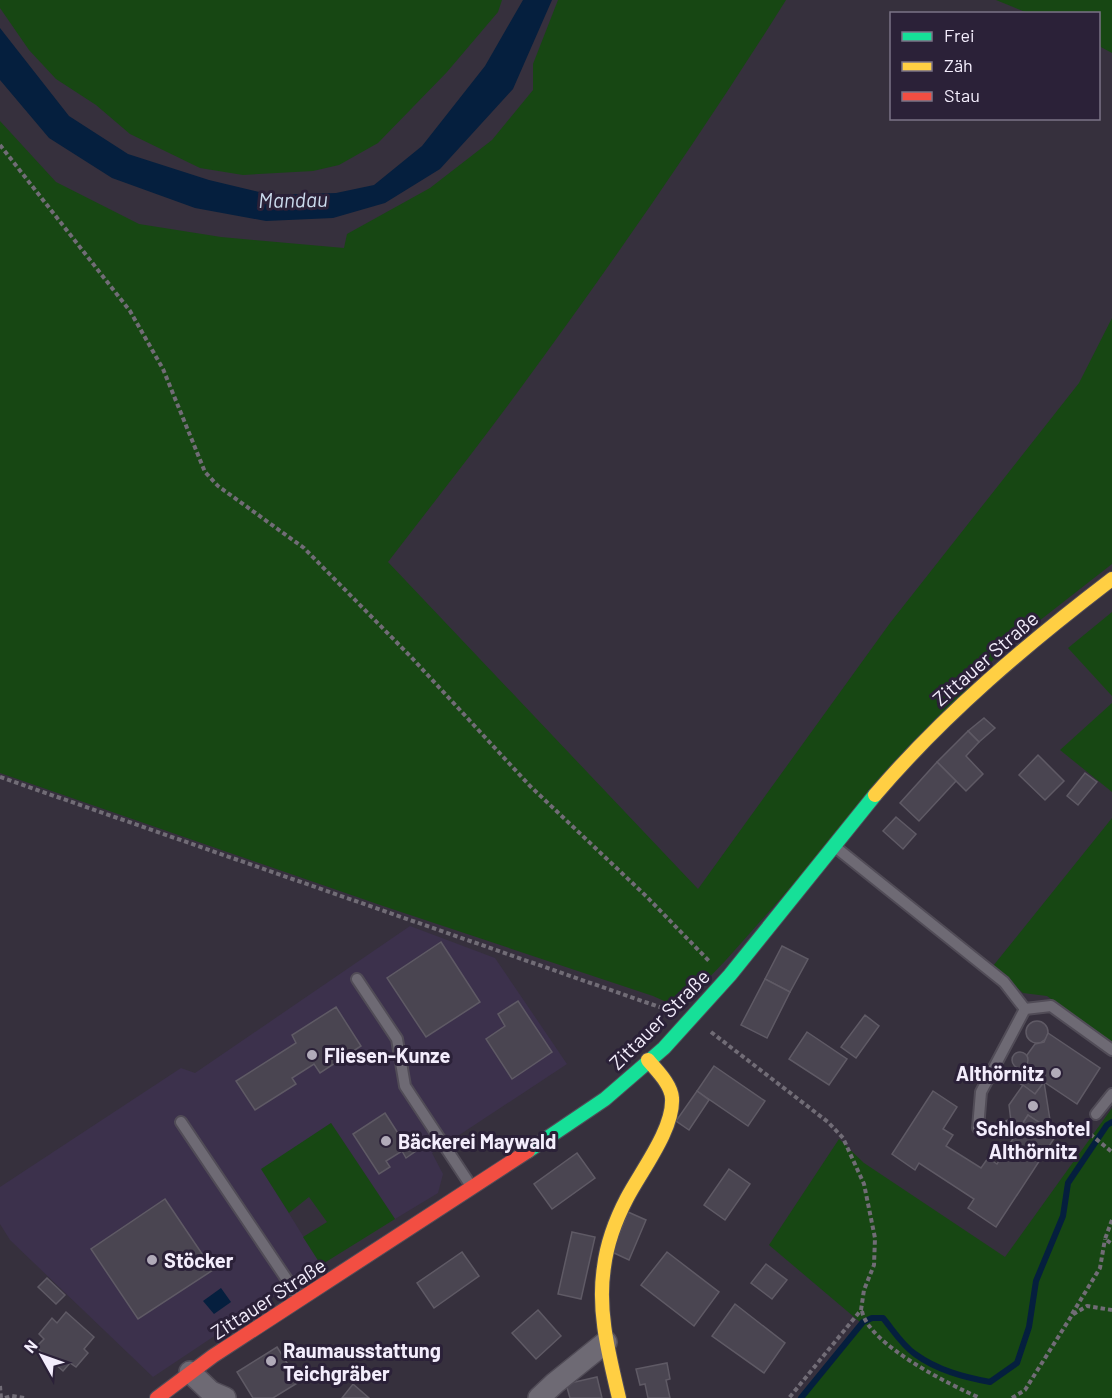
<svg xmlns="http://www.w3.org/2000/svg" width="1112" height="1398" font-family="Barlow,sans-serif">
  <rect width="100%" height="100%" fill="#36303d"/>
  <polygon fill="#3c314c" points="410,926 495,958 567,1064 432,1153 443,1174 438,1193 395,1219 331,1123 262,1170 321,1265 153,1377 10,1240 0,1224 0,1187 181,1068 195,1073"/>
  <g fill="#174713">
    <polygon points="0,0 502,0 498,12 447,72 378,143 339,165 313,171 243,175 200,168 130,134 96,105 56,79 29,50 0,8"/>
    <path d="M558 0H786C702 134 611 265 517 393 475 450 431 506 388 562L698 889 890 623 1079 383 1112 318V564L1002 650 726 960 680 1008 653 996 383 906 0 773V121L56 182 139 224 221 237 344 248 347 234 430 188 492 140 533 90V64Z"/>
    <polygon points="996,0 1112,0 1112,53 1099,46 1098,14 1028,13"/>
    <polygon points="1112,612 1112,696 1068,648"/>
    <polygon points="1112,703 1112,792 1060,750"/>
    <polygon points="1112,818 1112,1043 1047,996 1023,993 993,966"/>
    <polygon points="1112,1108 1112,1398 799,1398 860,1322 769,1245 839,1139 864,1163 1005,1257"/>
    <polygon points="331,1123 395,1219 321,1265 303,1237 327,1222 309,1197 289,1213 261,1169"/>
  </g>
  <g fill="#051f3e">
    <polygon points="523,0 552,0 513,89 440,169 385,203 333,218 266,221 195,208 112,178 49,138 0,80 0,28 69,116 128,154 209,180 272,195 336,193 374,185 422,146 485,66"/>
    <polygon points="221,1288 231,1302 214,1314 203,1301"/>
  </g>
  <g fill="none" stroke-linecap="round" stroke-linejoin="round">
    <path stroke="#051f3e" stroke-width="6" d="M801 1398 863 1322 872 1318H883C893 1330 902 1345 915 1354 937 1370 963 1377 990 1382L1017 1363 1029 1327 1036 1281 1063 1216 1068 1183 1107 1125 1112 1122"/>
  </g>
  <g fill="#4a4551" stroke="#5f5a65" stroke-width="1.5">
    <polygon points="984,718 995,728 979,742 968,731"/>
    <polygon points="968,731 979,742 966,756 983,774 966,791 937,762"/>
    <polygon points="1038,755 1064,781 1045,800 1019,775"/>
    <polygon points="937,762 956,781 919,821 900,803"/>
    <polygon points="1085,773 1097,782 1078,805 1067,796"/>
    <polygon points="896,817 916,834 903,849 883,831"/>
    <polygon points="441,942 480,1002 426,1037 387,978"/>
    <polygon points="782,946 808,959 790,992 765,979"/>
    <polygon points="765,979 790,992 767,1038 741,1025"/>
    <polygon points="518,1001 552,1052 512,1079 486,1039 505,1026 498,1014"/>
    <polygon points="336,1007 361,1046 320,1073 314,1064 292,1078 296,1084 255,1110 236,1081 296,1043 292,1035"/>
    <polygon points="865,1015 879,1026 856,1058 841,1047"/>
    <circle cx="1037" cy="1032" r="11"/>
    <polygon points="807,1032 847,1059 829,1085 789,1059"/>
    <polygon points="1048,1033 1100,1068 1077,1104 1044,1082 1035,1094 1012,1078 1019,1068 1027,1064 1027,1055 1035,1044 1044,1042"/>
    <circle cx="1020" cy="1060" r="8"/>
    <polygon points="714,1066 765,1101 748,1126 697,1091"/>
    <polygon points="1044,1082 1050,1120 1046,1127 1028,1115 1013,1138 1009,1105 1023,1085 1035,1094"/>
    <polygon points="697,1091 709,1100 689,1130 676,1121"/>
    <polygon points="933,1091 957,1107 943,1129 953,1135 946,1146 981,1168 988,1158 997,1164 1028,1115 1057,1134 996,1227 968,1208 974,1199 919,1163 915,1170 892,1154"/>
    <polygon points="385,1113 401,1138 406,1135 412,1138 417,1144 416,1151 406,1158 402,1151 386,1161 390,1167 379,1174 353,1134"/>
    <polygon points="577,1153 595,1178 552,1209 534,1184"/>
    <polygon points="729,1169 750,1184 725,1220 704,1205"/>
    <polygon points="165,1199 213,1270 138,1319 91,1249"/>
    <polygon points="628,1212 646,1220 629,1260 612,1252"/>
    <polygon points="572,1232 595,1237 581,1299 558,1294"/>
    <polygon points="462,1252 479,1276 434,1308 417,1283"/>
    <polygon points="667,1252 719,1292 694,1326 641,1285"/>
    <polygon points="766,1264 787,1280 772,1299 751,1283"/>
    <polygon points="47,1278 65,1295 56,1304 38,1287"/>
    <polygon points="735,1304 785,1343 764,1373 712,1336"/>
    <polygon points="538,1310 561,1336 536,1359 512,1333"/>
    <polygon points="66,1312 94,1337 84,1349 88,1353 76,1367 70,1363 63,1371 36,1347 44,1339 39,1334 52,1318 57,1323"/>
    <polygon points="277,1347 299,1382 273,1398 253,1398 237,1372"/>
    <polygon points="667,1363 670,1379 666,1380 670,1398 648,1398 645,1384 640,1385 636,1369"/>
    <polygon points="597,1377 602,1398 570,1398 566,1384"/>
    <polygon points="353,1384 369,1398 342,1398"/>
  </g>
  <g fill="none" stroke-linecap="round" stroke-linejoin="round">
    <g stroke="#514c57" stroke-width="14">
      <g id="lane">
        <polyline points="834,846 1004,982 1025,1009 981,1092 978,1128"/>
        <polyline points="357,979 397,1039 405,1086 471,1186"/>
        <polyline points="1025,1009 1051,1006 1112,1050"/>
        <polyline points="1096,1114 1112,1094"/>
        <polyline points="181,1122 300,1299"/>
      </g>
    </g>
    <g stroke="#514c57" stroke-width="24">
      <g id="street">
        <polyline points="190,1372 211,1392 225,1398"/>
        <polyline points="539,1398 555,1383 606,1342"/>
      </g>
    </g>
    <g stroke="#514c57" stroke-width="16">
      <polyline id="fast" points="528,1151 605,1099 664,1048 730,975 875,795"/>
    </g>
    <g stroke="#514c57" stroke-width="16">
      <g id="slow">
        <path d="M875 795C945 713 1027 644 1112 579"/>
        <path d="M619 1398C609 1355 597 1311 604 1267 607 1243 616 1219 627 1198 641 1171 674 1129 672 1098 671 1084 657 1071 648 1060"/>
      </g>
    </g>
    <g stroke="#514c57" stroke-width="16">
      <polyline id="jam" points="157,1398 213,1356 528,1151"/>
    </g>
    <g stroke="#716c76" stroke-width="4" stroke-dasharray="4.5 3" stroke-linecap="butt">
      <polyline points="0,145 130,311 163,369 205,472 218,486 304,548 412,658 530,786 646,896 709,961"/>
      <polyline points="0,777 668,1010"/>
      <polyline points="711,1032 828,1122 843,1138 864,1184 875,1238 874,1265 864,1290 861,1310 789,1398"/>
      <polyline points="991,1125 1011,1121"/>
      <polyline points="1088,1127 1090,1134 1112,1152"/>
      <polyline points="1112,1220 1105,1239 1112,1244"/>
      <path d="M862 1311C868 1344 950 1385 980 1398"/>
      <polyline points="1072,1314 1100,1268 1105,1239"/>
      <polyline points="0,1386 1,1398"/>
      <polyline points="5,1398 12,1396 25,1398"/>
      <polyline points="1012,1398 1025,1390 1072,1315 1087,1306 1112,1310"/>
    </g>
    <use href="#lane" stroke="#6e6a74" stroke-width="10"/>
    <use href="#street" stroke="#6e6a74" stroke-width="21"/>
    <use href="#fast" stroke="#16e098" stroke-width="14"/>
    <use href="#slow" stroke="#ffcf43" stroke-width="14"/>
    <use href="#jam" stroke="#f24e42" stroke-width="14"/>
  </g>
  <g fill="#b1abb9" stroke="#2b2138" stroke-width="2">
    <circle cx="312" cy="1055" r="6"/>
    <circle cx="1056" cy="1073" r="6"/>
    <circle cx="1033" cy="1106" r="6"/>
    <circle cx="386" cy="1141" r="6"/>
    <circle cx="152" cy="1260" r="6"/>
    <circle cx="271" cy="1361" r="6"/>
  </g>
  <g text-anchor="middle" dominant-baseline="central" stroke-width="6" stroke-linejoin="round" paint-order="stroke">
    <g font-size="20" fill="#f3edfc" stroke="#2b2138">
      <text transform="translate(985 658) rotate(-41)">Zittauer Straße</text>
      <text transform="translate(659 1019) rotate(-45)">Zittauer Straße</text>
      <text transform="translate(268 1298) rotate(-33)">Zittauer Straße</text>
    </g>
    <g font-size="20" font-weight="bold" fill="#f3edfc" stroke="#2b2138" text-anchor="start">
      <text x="324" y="1055">Fliesen-Kunze</text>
      <text x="1044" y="1073" text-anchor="end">Althörnitz</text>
      <text x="1033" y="1128" text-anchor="middle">Schlosshotel<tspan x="1033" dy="23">Althörnitz</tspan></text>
      <text x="398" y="1141">Bäckerei Maywald</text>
      <text x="164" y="1260">Stöcker</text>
      <text x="283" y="1350">Raumausstattung<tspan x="283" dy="23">Teichgräber</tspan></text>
    </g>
    <g font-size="21" font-style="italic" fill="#cadaec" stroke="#2b2138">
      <text transform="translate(293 199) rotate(-1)">Mandau</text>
    </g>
  </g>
  <rect x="890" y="12" width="210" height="108" fill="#2b2138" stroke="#7b7386" stroke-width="1.5"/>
  <rect x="902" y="32" width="30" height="9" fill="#16e098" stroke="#7b7386" stroke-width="1.5"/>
  <text x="944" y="42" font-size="18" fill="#f3edfc">Frei</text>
  <rect x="902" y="62" width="30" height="9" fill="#ffcf43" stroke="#7b7386" stroke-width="1.5"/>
  <text x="944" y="72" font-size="18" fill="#f3edfc">Zäh</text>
  <rect x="902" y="92" width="30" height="9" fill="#f24e42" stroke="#7b7386" stroke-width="1.5"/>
  <text x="944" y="102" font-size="18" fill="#f3edfc">Stau</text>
  <g transform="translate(42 1356) rotate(310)" stroke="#2b2138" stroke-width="4.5" paint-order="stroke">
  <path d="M0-4.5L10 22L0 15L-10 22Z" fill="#f3edfc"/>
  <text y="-9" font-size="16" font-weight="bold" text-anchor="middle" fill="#f3edfc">N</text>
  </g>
</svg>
